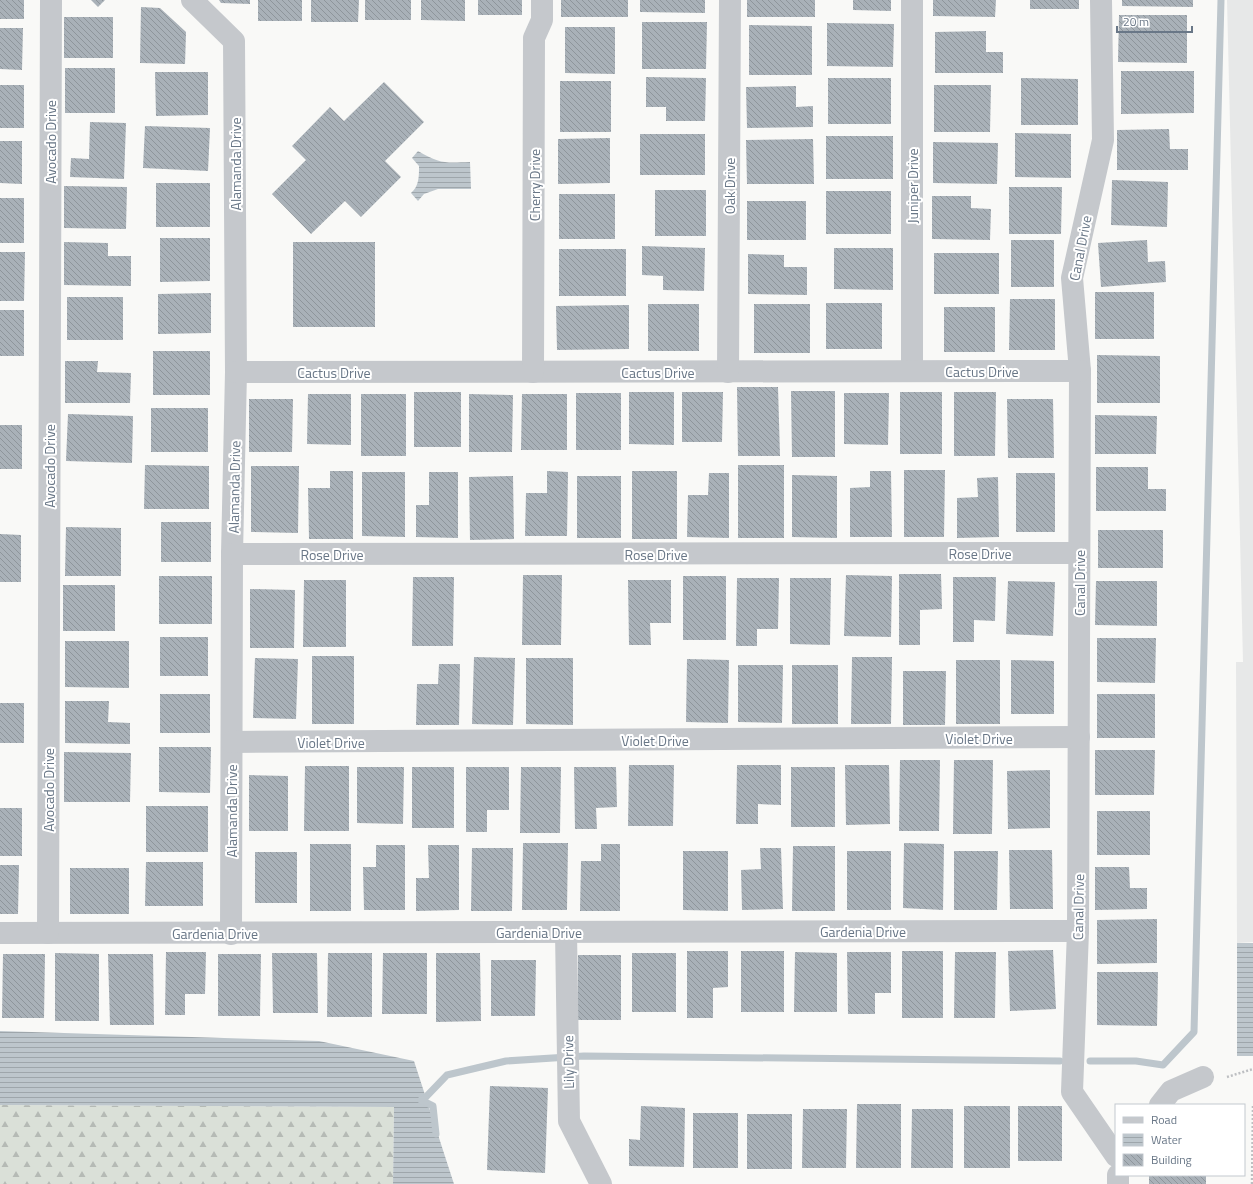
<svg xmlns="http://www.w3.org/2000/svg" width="1253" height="1184" font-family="'Titillium Web',sans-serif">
  <defs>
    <pattern id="forest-firs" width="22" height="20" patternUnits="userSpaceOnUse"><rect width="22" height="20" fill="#dae0d8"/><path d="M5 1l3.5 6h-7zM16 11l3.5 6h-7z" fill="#b5bab5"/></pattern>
    <pattern id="water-rules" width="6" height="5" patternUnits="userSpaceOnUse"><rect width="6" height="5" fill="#bdc6cc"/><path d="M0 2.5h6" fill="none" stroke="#9ea6ab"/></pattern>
    <pattern id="building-back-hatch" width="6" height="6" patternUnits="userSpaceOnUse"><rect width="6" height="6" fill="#a9b1b8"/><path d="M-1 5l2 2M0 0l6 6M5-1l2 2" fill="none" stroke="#8e959b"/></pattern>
  </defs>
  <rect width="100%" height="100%" fill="#f9f9f7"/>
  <polygon fill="#e7e8e8" points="1227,0 1253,0 1253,942 1237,943 1236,662 1243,662"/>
  <polygon fill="url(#forest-firs)" points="0,1105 394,1107 393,1184 0,1184"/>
  <g fill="url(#water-rules)">
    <path d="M418 151C440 164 445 163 470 162L471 189H438L424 194 418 201 411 193C419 186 419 177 419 166L412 158Z"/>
    <rect x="1237" y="943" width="16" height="113"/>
    <polygon points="0,1031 319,1041 414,1061 454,1184 393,1184 394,1107 0,1105"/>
  </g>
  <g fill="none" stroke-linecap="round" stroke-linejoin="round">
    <g stroke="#bdc6cc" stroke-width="7">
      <polyline points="1090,1061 1136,1061 1163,1065 1194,1032 1221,0"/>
      <polyline points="421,1100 433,1106 436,1134"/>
      <polyline points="422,1101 447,1075 506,1061 584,1056 1060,1061"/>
    </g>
  </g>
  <g fill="url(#building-back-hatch)">
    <rect x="0" y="0" width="24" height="19"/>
    <polygon points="91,0 105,0 98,7"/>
    <polygon points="219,0 250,0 250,4 221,3"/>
    <rect x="258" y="0" width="44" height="21"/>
    <polygon points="311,0 359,0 358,22 311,22"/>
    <rect x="365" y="0" width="46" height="20"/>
    <polygon points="421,0 465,0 465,21 421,20"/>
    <rect x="478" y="0" width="44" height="15"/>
    <rect x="561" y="0" width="67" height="17"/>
    <polygon points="640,0 705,0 705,13 640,12"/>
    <rect x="747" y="0" width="68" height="17"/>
    <polygon points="853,0 891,0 891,11 853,10"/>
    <polygon points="933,0 996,0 995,17 933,16"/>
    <rect x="1030" y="0" width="49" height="9"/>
    <polygon points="1122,0 1193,0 1193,7 1122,6"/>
    <polygon points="141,7 160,8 186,32 185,64 140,63"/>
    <polygon points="1119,15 1187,15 1187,63 1118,62"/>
    <rect x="64" y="17" width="49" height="41"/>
    <polygon points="642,22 707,22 706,69 642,69"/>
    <polygon points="827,23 894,24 893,67 827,66"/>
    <polygon points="749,25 812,26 812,75 749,75"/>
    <polygon points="565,27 615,27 615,74 565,73"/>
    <polygon points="0,28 23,28 22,70 0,69"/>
    <polygon points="986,31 986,52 1003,52 1003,73 935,73 935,32"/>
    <rect x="65" y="68" width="50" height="45"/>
    <polygon points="1121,71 1194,71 1194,113 1121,114"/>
    <polygon points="155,72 208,72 208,115 156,116"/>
    <polygon points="646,77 706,78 705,121 666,121 666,107 646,107"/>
    <rect x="828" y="78" width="63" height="46"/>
    <polygon points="1021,78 1078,79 1078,125 1021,125"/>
    <rect x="560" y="81" width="51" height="51"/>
    <polygon points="384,82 424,122 385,161 401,177 361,217 345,201 311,234 272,194 306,160 292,146 330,107 344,121"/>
    <rect x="0" y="85" width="24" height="43"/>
    <polygon points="934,85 991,85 990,132 934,132"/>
    <polygon points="796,86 796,107 813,106 813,127 747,128 746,87"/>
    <polygon points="90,122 126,123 124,179 70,177 71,158 89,159"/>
    <polygon points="145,126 210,128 208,171 143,168"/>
    <polygon points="1169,129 1170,149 1188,149 1188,170 1117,170 1117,130"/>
    <polygon points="1015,133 1071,134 1071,178 1015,177"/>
    <rect x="640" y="134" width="65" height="41"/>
    <rect x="826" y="136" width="67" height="43"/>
    <polygon points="610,138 610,183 558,184 558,139"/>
    <polygon points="813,139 814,184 747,184 746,140"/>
    <polygon points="0,141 22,141 22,184 0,183"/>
    <polygon points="933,142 998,143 997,184 933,183"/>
    <polygon points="1112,180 1168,182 1167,227 1111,225"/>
    <rect x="156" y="183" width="54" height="44"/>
    <polygon points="64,186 127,187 126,229 64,228"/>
    <polygon points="1009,187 1062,187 1061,234 1009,234"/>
    <rect x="655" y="190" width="51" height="46"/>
    <rect x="826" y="191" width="65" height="43"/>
    <rect x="559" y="194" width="56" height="45"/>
    <polygon points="932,196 971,196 971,208 991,209 990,240 932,239"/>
    <rect x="0" y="198" width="24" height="45"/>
    <rect x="747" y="201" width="59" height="39"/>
    <polygon points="160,238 210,238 210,281 160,282"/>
    <rect x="1011" y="240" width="43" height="47"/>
    <polygon points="1147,240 1148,262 1165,261 1166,282 1101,287 1098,243"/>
    <polygon points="64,242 108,243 108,256 131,256 131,286 64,285"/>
    <rect x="293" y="242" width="82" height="85"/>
    <polygon points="642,246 705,248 704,291 663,290 663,276 642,275"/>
    <polygon points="834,248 893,248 893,290 834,289"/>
    <rect x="559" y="249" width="67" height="47"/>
    <polygon points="0,252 25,252 24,301 0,301"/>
    <rect x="934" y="253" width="65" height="41"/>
    <polygon points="748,254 784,255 784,267 807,267 807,295 748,294"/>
    <rect x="1095" y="292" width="59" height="47"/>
    <polygon points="211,293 211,333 158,334 158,294"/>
    <rect x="67" y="297" width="56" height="43"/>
    <polygon points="1010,299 1055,299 1055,350 1009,350"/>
    <rect x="826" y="303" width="56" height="46"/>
    <rect x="648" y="304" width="51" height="47"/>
    <rect x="754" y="304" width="56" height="49"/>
    <polygon points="629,305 629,349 557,350 556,306"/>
    <rect x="944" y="307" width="51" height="45"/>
    <rect x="0" y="310" width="24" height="46"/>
    <rect x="153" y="351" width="57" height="44"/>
    <polygon points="1097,355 1160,356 1160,403 1097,403"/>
    <polygon points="65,361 98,361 97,372 131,373 130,403 65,403"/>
    <polygon points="737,387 778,387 780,456 738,456"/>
    <polygon points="791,391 835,391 835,457 792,457"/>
    <rect x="414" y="392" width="47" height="55"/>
    <polygon points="629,392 674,392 674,445 629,444"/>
    <polygon points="682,392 723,392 722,442 682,442"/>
    <rect x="900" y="392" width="42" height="62"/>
    <polygon points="954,392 996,392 995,456 954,456"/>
    <rect x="576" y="393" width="45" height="57"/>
    <polygon points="844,393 889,393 888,445 844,444"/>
    <polygon points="308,394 351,394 351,445 307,444"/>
    <rect x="361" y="394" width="45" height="62"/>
    <polygon points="469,394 513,395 512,452 469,452"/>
    <polygon points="522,394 567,394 567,450 521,450"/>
    <polygon points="249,399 293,399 292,452 249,452"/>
    <polygon points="1007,399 1053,399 1054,458 1008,458"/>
    <rect x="151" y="408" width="57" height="44"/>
    <polygon points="68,414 133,416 132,463 66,461"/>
    <polygon points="1095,415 1157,416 1156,454 1095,454"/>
    <rect x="0" y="425" width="22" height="44"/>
    <polygon points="145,465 209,466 209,509 144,509"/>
    <rect x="738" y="465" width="46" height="73"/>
    <polygon points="251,466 299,466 298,533 251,532"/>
    <polygon points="1096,467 1148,467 1148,489 1166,489 1166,511 1096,511"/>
    <polygon points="904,470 945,470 944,537 904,537"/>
    <polygon points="330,471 353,471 353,539 309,539 308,488 330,488"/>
    <polygon points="547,471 568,472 567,536 525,536 526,493 547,493"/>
    <rect x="632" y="471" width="45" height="68"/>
    <polygon points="870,471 891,471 892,537 850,537 850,488 870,487"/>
    <polygon points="362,472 405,472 405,537 362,536"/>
    <polygon points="429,472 458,472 458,538 416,537 416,505 429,505"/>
    <polygon points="709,473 729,473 729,538 687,537 688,495 708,495"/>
    <rect x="1016" y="473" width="39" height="59"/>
    <polygon points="792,475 837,476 837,538 792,537"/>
    <polygon points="513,476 514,539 470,540 469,477"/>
    <rect x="577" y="476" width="44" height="62"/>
    <polygon points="998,477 999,537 957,538 957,498 978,497 977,478"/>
    <rect x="161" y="522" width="50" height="40"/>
    <polygon points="66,527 121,528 121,576 65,576"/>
    <rect x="1098" y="530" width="65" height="38"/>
    <polygon points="0,534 21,535 21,582 0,582"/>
    <polygon points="899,574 941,574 942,609 920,610 920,645 899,645"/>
    <polygon points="523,575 562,575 561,645 522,645"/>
    <polygon points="846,575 892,576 891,637 844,636"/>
    <rect x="159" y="576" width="53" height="48"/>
    <rect x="683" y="576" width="43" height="64"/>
    <polygon points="413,577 454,577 453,646 412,646"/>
    <polygon points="953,577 996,577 995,621 974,620 974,642 953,642"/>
    <polygon points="737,578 779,578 778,629 757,629 757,646 736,646"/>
    <polygon points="790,578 831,578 830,645 790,644"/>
    <polygon points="304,580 346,580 346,647 303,647"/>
    <polygon points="628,580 671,580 671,623 650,623 651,645 629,645"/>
    <polygon points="1008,581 1055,582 1053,636 1006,634"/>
    <polygon points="1096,581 1157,581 1157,626 1095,625"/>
    <rect x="63" y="585" width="52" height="46"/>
    <polygon points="250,589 295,590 294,648 250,648"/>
    <rect x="160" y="637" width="48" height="39"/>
    <polygon points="1097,638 1156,638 1155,683 1097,682"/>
    <polygon points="65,641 129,641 129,688 65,687"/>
    <rect x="312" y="656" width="42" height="68"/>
    <polygon points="474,657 515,658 513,725 472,724"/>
    <polygon points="852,657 892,657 891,724 851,724"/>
    <polygon points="255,658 298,659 296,719 253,718"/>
    <polygon points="526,658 573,658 573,725 526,724"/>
    <polygon points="687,659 729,660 728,723 686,722"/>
    <rect x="956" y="660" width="44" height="64"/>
    <polygon points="1011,660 1054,661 1054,714 1011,714"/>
    <polygon points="439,664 460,664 459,725 416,725 417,684 438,684"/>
    <polygon points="738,665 783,665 782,723 738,722"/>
    <rect x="792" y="665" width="46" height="59"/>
    <polygon points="903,671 946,671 945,725 903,725"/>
    <rect x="160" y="694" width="50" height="39"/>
    <rect x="1097" y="694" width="58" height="44"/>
    <polygon points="65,701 109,701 108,722 130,723 130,744 65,743"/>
    <rect x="0" y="703" width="24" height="40"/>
    <polygon points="159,747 211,747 210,793 159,792"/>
    <polygon points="1095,750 1155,750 1154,795 1095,795"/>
    <polygon points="64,752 131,753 130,802 64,802"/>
    <polygon points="900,760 940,760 939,831 899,831"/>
    <polygon points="954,760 993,760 992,834 953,834"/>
    <polygon points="629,765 674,765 673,826 628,826"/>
    <polygon points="737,765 781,765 781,805 758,804 758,824 736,824"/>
    <polygon points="845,765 889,765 890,824 846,825"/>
    <polygon points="305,766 349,766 349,831 304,831"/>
    <polygon points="357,767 404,767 403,824 357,823"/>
    <rect x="412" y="767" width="42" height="61"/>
    <polygon points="466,767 509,767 509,810 487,810 487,832 466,832"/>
    <polygon points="521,767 561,767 560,833 520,833"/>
    <polygon points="574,767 616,767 617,807 596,808 597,829 575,829"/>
    <rect x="791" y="767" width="44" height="60"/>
    <polygon points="1050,770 1050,828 1008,829 1007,771"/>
    <polygon points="249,775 288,776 288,831 249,831"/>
    <rect x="146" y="806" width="62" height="46"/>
    <rect x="0" y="808" width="22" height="48"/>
    <rect x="1097" y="811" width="53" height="44"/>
    <polygon points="523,843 568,843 567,910 522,910"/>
    <polygon points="904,843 944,844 943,910 903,908"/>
    <rect x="310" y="844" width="41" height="67"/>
    <polygon points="601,844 620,844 620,911 580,911 581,861 601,861"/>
    <polygon points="376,845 405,845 405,910 364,910 363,867 376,867"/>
    <polygon points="428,845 459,845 459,910 416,911 416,878 429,878"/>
    <polygon points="793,846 835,846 835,911 792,911"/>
    <polygon points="472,848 513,848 512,911 471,911"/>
    <polygon points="760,848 781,848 783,909 742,910 741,870 761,869"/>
    <polygon points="1009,850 1052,850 1053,909 1010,909"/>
    <polygon points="683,851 728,851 728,911 683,910"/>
    <rect x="847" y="851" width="44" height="59"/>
    <polygon points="954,851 998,851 997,910 954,910"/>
    <rect x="255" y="852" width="42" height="51"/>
    <polygon points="146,862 203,862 203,906 145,906"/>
    <polygon points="0,865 19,865 18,914 0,914"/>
    <polygon points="1095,867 1129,867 1130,888 1147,888 1147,909 1095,910"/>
    <rect x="70" y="868" width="59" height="46"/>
    <polygon points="1157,919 1157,963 1097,964 1097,920"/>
    <polygon points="1053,950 1056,1009 1010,1011 1008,951"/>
    <polygon points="687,951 728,951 728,987 713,988 713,1018 687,1018"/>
    <rect x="741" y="951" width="43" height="61"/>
    <rect x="902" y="951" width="41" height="67"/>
    <polygon points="166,952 206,952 205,994 185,994 185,1015 165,1015"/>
    <polygon points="795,952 837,953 837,1012 794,1012"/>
    <polygon points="847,952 891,952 891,993 875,993 875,1014 848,1014"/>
    <polygon points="955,952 996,952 995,1018 954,1018"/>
    <polygon points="55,953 99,954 99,1021 55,1021"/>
    <polygon points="272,953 317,953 318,1013 273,1013"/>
    <polygon points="328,953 372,953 372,1017 327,1017"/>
    <polygon points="383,953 427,953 427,1014 382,1014"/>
    <polygon points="436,953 480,953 481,1021 436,1022"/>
    <rect x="632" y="953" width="44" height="59"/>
    <polygon points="3,954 45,954 44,1018 2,1018"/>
    <polygon points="108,954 153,954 154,1025 110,1025"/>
    <polygon points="218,954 261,954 260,1016 218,1016"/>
    <rect x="578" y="955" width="43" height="65"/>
    <polygon points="491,960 536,960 535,1016 491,1016"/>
    <polygon points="1097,972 1158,972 1157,1026 1097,1025"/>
    <polygon points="490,1086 548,1088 545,1173 487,1170"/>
    <polygon points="857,1104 901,1104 901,1168 856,1168"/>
    <polygon points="641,1106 685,1108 684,1167 629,1166 629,1139 640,1140"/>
    <rect x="964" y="1106" width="46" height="62"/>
    <rect x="1018" y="1106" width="44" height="55"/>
    <polygon points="803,1109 847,1109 846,1168 802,1168"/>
    <polygon points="912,1109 953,1109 953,1168 911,1168"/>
    <rect x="693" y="1113" width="45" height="55"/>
    <rect x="747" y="1114" width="45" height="55"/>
    <rect x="1149" y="1175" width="57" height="9"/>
  </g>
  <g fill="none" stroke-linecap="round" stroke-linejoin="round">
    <g stroke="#bdbfc2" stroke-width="2.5" stroke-dasharray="2 2" stroke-linecap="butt">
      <polyline points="1227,1077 1253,1069"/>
      <polyline points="1252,1184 1253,1104"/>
    </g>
    <g stroke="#c5c8cc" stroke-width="22">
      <polyline points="192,0 234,41 236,372 232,554 231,934"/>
      <polyline points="912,0 912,371"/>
      <polyline points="1101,0 1103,140 1072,278 1080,371 1078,931 1072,1092 1116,1156"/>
      <polyline points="236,372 1080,371"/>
      <polyline points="533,372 534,38 542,20 542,0"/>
      <polyline points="728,372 730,0"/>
      <polyline points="232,554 1079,553"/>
      <polyline points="232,742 1079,737"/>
      <polyline points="566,932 569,1121 601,1184"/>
      <polyline points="0,933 1078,931"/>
      <polyline points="48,933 51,0"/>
      <polyline points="1160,1105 1171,1091 1203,1077"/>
      <polyline points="1118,1184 1118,1175"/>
    </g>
  </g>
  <g text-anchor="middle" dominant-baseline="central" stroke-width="4" stroke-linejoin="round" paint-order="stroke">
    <g font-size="14" fill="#697787" stroke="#fff">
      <text transform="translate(50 142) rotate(-90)">Avocado Drive</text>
      <text transform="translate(235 164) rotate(-90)">Alamanda Drive</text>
      <text transform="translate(534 185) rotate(-90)">Cherry Drive</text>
      <text transform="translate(729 186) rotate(-90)">Oak Drive</text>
      <text transform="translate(912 186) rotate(-90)">Juniper Drive</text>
      <text transform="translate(1080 248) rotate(-79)">Canal Drive</text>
      <text x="982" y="371">Cactus Drive</text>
      <text x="334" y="372">Cactus Drive</text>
      <text x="658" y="372">Cactus Drive</text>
      <text transform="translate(49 466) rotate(-90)">Avocado Drive</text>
      <text transform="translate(234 487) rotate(-89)">Alamanda Drive</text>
      <text x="980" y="553">Rose Drive</text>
      <text x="332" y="554">Rose Drive</text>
      <text x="656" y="554">Rose Drive</text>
      <text transform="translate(1079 583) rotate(-90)">Canal Drive</text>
      <text x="979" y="738">Violet Drive</text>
      <text x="655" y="740">Violet Drive</text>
      <text x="331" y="742">Violet Drive</text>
      <text transform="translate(48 790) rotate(-90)">Avocado Drive</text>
      <text transform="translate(231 811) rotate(-90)">Alamanda Drive</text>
      <text transform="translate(1078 907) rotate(-89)">Canal Drive</text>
      <text x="863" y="931">Gardenia Drive</text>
      <text x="539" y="932">Gardenia Drive</text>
      <text x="215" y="933">Gardenia Drive</text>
      <text transform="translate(568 1062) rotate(-91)">Lily Drive</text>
    </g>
  </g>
  <rect x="1115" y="1104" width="130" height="72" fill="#ffffff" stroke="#c3c9cf"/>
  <rect x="1123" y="1117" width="20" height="6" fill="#c5c8cc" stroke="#c3c9cf"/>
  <text x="1151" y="1124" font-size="12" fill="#697787">Road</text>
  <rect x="1123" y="1134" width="20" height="12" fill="url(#water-rules)" stroke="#c3c9cf"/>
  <text x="1151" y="1144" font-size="12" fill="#697787">Water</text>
  <rect x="1123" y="1154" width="20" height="12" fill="url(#building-back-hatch)" stroke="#c3c9cf"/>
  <text x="1151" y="1164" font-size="12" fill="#697787">Building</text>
  <path d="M1117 26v6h75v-6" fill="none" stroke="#697787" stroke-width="2"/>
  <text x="1123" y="26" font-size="12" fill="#697787" stroke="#ffffff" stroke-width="3" paint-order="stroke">20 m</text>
</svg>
